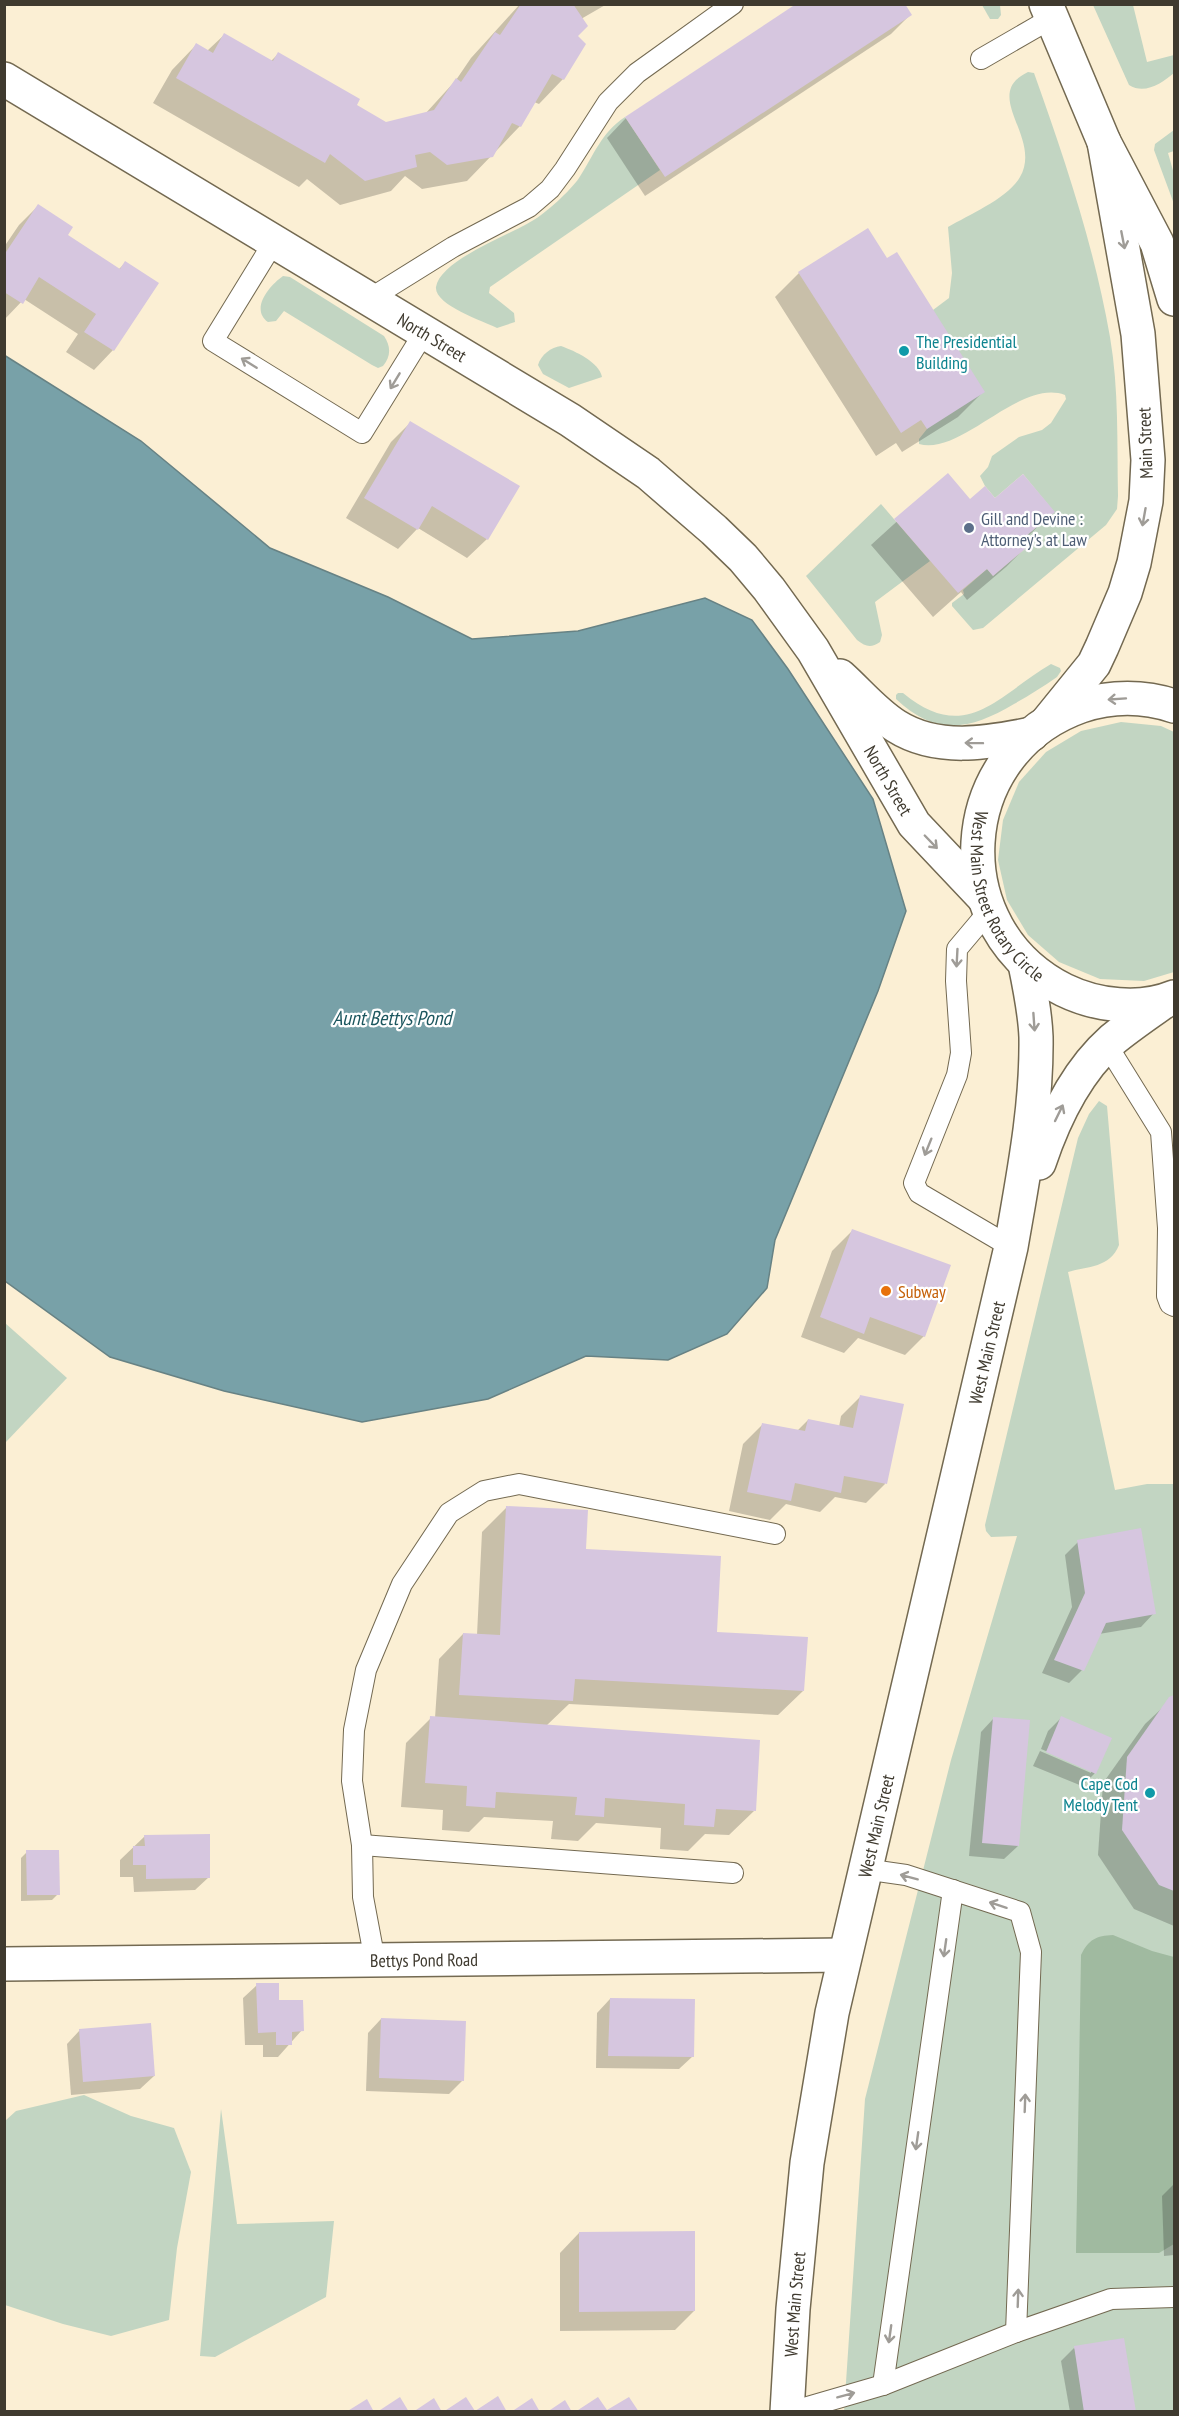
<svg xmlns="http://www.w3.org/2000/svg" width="1179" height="2416" font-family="'PT Sans Narrow',sans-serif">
  <rect width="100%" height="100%" fill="#fbefd4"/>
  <g fill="#c2d5c2">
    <polygon points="982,5 1000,5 1001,15 998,19 990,19"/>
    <path d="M1093 5H1133L1147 62 1174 55V73C1162 83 1145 95 1129 85Z"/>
    <path d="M1028 72 1034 73C1065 160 1094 246 1110 337 1119 389 1117 444 1118 496L1117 509 1106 525 983 628 973 630 952 606V603L964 594 963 590 987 569 993 576 1032 543 1026 536 1054 512 1023 474 995 498 985 486 980 476 988 467 992 456 1019 437 1042 430 1051 423 1066 399 1065 395C1019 378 962 456 919 444V439L927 429 933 310 949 298 952 273 948 227C970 214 1008 198 1020 177 1043 137 980 95 1028 72Z"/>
    <path d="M625 117 660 170 490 287 489 293 514 313 515 322 497 328C483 321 434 305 436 287 440 260 510 235 532 221 545 214 571 190 579 178 594 155 601 133 625 117Z"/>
    <polygon points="1174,130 1174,151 1168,153 1174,174 1174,204 1154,150 1155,144"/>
    <path d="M283 276 290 277 384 336C391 346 391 357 383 366L378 368 372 365 284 311 276 321 268 322C250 309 269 286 283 276Z"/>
    <path d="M561 346C575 351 599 362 602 377L569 388 543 374 538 365C541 355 551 347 561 346Z"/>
    <path d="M881 504 930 561 875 602 882 635 880 642C871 648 866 647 857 640L806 576Z"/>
    <path d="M1051 664 1060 668 1061 671 1057 677C1043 687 1028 696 1014 704 970 730 936 737 896 699V695L898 693H903C966 745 997 696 1051 664Z"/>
    <polygon points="1121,722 1161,726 1174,732 1174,972 1144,981 1100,979 1059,962 1028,935 1007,900 998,860 1003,820 1019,782 1046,752 1081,731"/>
    <path d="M1099 1101 1107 1106 1119 1245C1110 1268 1088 1266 1068 1272L1115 1490 1147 1484H1174V2411L844 2412 865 2099 951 1760 1017 1536 991 1537 986 1531 985 1525 1078 1138 1089 1114Z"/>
    <polygon points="5,1323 67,1378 5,1443"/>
    <polygon points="84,2095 131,2116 174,2128 191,2172 177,2248 169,2320 111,2336 63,2324 5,2305 5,2121 16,2111"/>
    <polygon points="221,2109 237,2224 334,2221 326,2297 215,2357 200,2356"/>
  </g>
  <path fill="#a0baa0" d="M1113 1935 1152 1951 1174 1957V2244L1159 2253H1076L1081 1955C1089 1939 1096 1936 1113 1935Z"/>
  <polygon fill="#78a1a8" stroke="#678284" stroke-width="1.5" points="4,355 141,441 270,548 388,597 472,639 578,631 705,598 752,620 788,669 873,799 906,911 878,991 775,1240 767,1288 727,1334 668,1360 586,1356 488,1399 362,1422 224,1391 110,1357 5,1281"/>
  <g fill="#0003">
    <polygon points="520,4 607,4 581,19 563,79 539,104 534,102 520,126 467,181 422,189 405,176 391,191 340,205 307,179 299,187 153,103 172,70 196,45 207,51 224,35 271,61 278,54 355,106 386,124 425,114 456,80 471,58"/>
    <polygon points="910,15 891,34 645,196 607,138 626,118"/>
    <polygon points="38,206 66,235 118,270 125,263 113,350 94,370 66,352 78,334 24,299 4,320 4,247 19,225"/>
    <polygon points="886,260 983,392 958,417 902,452 896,443 876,456 775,297 799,273"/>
    <polygon points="411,422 487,539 467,558 418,528 398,549 346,518 391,442"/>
    <polygon points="948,475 970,501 1053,512 1026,538 1030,543 1006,567 967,600 961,592 933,617 871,545"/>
    <polygon points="852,1231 924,1336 905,1355 858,1338 844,1353 801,1337 832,1251"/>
    <polygon points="861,1396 885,1484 866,1503 835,1497 820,1512 786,1504 770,1520 729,1511 743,1444 763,1424 797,1431 808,1420 839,1427 841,1416"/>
    <polygon points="507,1507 584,1550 803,1691 778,1715 569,1704 546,1726 754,1811 729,1835 705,1834 688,1851 660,1849 661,1828 596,1823 578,1841 551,1839 553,1821 484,1817 469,1832 442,1830 443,1810 401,1807 406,1743 431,1718 435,1718 439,1659 463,1634 477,1635 482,1532"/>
    <polygon points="1078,1542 1154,1613 1141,1627 1099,1634 1082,1670 1069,1683 1042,1673 1072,1607 1065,1555"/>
    <polygon points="1174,1697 1174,1926 1134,1909 1098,1855 1103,1783 1145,1724"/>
    <polygon points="1062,1717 1095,1773 1082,1786 1033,1766 1040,1751 1091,1773 1091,1770 1041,1749 1048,1731"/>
    <polygon points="994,1718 1018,1846 1004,1859 969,1856 981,1732"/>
    <polygon points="145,1836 209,1877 195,1890 134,1892 133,1877 120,1877 120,1860"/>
    <polygon points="27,1852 58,1894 52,1900 21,1901 21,1858"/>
    <polygon points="257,1985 278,2002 302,2030 278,2057 263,2057 263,2045 245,2045 243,1998"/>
    <polygon points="610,1999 693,2056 679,2069 596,2068 597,2013"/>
    <polygon points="381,2019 462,2081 449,2094 366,2091 368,2033"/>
    <polygon points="80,2030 154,2076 140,2089 71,2095 67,2044"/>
    <polygon points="1174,2184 1174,2255 1164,2256 1162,2196"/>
    <polygon points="579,2233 694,2311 675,2330 560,2331 560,2253"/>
    <polygon points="1074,2348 1135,2412 1070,2412 1061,2361"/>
  </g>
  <g fill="#d6c6df">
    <polygon points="521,4 573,4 588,26 578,36 586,44 564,80 552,74 521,127 512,123 493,157 447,165 430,152 415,155 417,167 365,181 330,154 325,163 176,78 196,43 213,53 224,33 273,61 278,52 360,99 357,105 386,122 434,110 456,78 461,82 495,32 500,35"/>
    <polygon points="796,4 905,4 912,15 665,177 625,117"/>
    <polygon points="38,204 73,227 68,235 120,269 125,261 159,283 114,351 84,332 96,314 39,277 23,304 4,292 4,255"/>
    <polygon points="868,228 887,258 897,252 985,392 927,429 921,420 901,433 798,272"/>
    <polygon points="410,421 520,486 488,540 432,506 418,530 364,498"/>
    <polygon points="948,473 970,499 985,486 995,498 1023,474 1055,512 1026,536 1032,543 993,576 987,569 958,593 894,519"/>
    <polygon points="852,1229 951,1265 925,1337 870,1317 864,1334 820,1317"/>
    <polygon points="860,1395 904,1404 887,1484 844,1476 841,1493 795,1483 791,1501 747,1492 762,1423 805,1431 808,1419 853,1428"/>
    <polygon points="506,1506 588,1510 586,1549 721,1556 717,1632 808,1637 804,1691 575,1679 573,1701 459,1695 463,1633 500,1635"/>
    <polygon points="1141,1528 1156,1614 1106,1623 1084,1671 1054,1660 1085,1593 1077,1540"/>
    <polygon points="1174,1695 1174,1891 1159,1885 1122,1830 1127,1757 1169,1697"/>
    <polygon points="430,1716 760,1740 756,1811 716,1809 714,1827 684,1825 685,1804 605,1798 604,1817 575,1815 577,1797 496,1792 495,1808 466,1806 467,1786 425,1783"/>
    <polygon points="1061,1716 1112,1738 1096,1774 1046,1752"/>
    <polygon points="993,1717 1030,1720 1019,1846 982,1843"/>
    <polygon points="210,1834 210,1878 146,1879 146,1865 133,1865 133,1846 145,1846 144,1835"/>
    <polygon points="26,1850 59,1850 60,1895 27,1895"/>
    <polygon points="256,1983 279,1983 279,2000 303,2000 304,2031 292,2032 292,2045 276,2045 276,2032 258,2033"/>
    <polygon points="610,1998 695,1999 694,2057 608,2056"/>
    <polygon points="381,2018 466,2021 464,2081 379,2078"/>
    <polygon points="151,2023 155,2076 83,2082 79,2029"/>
    <polygon points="695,2231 695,2311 579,2312 579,2232"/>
    <polygon points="1124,2338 1136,2412 1084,2412 1074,2346"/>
    <polygon points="498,2396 507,2412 443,2412 466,2397 475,2411"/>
    <polygon points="400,2397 409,2412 377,2412"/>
    <polygon points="598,2397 607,2410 629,2397 639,2412 575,2412"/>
    <polygon points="434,2398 442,2412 413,2412"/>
    <polygon points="532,2398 540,2412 511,2412"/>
    <polygon points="367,2399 374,2412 346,2412"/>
    <polygon points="565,2400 572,2412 547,2412"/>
  </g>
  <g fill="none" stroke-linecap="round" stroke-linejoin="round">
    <g stroke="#736951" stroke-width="22">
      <g id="service">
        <polyline points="981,59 1052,18"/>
        <polyline points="275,240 213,341 362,433 425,331"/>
        <polyline points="371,298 453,247 529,207 550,189 565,169 608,102 637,73 733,4"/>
        <polyline points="989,911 957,949 956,981 961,1053 957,1075 914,1183 919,1193 1011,1247"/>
        <polyline points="1107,1045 1161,1132 1168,1228 1167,1296 1170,1304 1174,1306"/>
        <polyline points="362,1845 733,1873"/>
        <polyline points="375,1961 363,1897 362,1845 352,1781 354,1730 366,1670 402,1584 449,1513 484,1491 519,1484 775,1534"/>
        <polyline points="1016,2332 1111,2299 1174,2297"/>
        <polyline points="883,2385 953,1890"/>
        <polyline points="790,2412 883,2385 1016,2332 1031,1952 1020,1912 906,1875 864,1869"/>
      </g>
    </g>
    <g stroke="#736951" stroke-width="36">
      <g id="minor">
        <path id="s1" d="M4 1964 844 1955"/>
      </g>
    </g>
    <g stroke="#736951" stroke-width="36">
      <g id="tertiary">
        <path id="s2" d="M4 79 570 420 648 473 714 530 743 558 769 589 813 650 914 824 983 897"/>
        <path d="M840 676C858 692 875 713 896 726 937 752 987 743 1032 734"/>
      </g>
    </g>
    <g stroke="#736951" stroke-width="36">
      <g id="secondary">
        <polyline points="1046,4 1104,142 1157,243 1174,299"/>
        <path id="s3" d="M1174 706C1144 696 1111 696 1081 706 951 752 942 929 1064 990 1097 1006 1140 1011 1174 997"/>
        <polyline points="1047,722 1094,664 1102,647 1125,593 1134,563 1146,501 1148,460 1138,334 1104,142"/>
        <path d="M1039 1163C1054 1118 1076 1072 1112 1040 1129 1026 1147 1014 1165 1001"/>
        <path id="s4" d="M787 2412 793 2309 807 2163 832 2013 1011 1247C1023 1177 1037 1108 1036 1037 1035 1012 1030 988 1025 964"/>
      </g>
    </g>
    <use href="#service" stroke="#fff" stroke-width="20"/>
    <use href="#minor" stroke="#fff" stroke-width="33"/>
    <use href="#tertiary" stroke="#fff" stroke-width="33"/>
    <use href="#secondary" stroke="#fff" stroke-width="33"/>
  </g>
  <defs><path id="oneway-shaft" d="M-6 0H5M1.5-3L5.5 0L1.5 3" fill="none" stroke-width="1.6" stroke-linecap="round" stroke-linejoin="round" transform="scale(1.5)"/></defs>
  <g stroke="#9f9c97">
    <use href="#oneway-shaft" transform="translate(1123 240) rotate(79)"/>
    <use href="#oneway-shaft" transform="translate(249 363) rotate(-148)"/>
    <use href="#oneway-shaft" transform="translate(395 381) rotate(121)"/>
    <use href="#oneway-shaft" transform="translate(1144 517) rotate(100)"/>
    <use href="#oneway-shaft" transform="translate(1117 699) rotate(176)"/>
    <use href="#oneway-shaft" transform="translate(974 743) rotate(-179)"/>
    <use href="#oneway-shaft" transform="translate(931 842) rotate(46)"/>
    <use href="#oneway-shaft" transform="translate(957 958) rotate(93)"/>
    <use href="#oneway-shaft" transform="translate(1034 1022) rotate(86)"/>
    <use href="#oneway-shaft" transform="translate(1059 1113) rotate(-64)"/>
    <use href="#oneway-shaft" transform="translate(928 1147) rotate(112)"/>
    <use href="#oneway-shaft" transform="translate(909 1877) rotate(-165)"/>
    <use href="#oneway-shaft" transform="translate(998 1905) rotate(-162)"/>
    <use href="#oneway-shaft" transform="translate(945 1948) rotate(98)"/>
    <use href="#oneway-shaft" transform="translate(1025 2103) rotate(-88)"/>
    <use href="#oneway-shaft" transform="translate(917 2141) rotate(98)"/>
    <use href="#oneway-shaft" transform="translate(1018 2298) rotate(-88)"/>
    <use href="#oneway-shaft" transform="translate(890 2334) rotate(98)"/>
    <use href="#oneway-shaft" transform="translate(846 2395) rotate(-15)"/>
  </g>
  <g fill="#0f9aa8" stroke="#fff" stroke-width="2">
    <circle cx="904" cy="351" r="6"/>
    <circle cx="1150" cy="1793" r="6"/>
  </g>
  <circle fill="#5c6f8a" stroke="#fff" stroke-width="2" cx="969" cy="528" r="6"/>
  <circle fill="#e8710a" stroke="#fff" stroke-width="2" cx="886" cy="1291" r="6"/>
  <g text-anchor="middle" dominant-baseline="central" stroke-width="4.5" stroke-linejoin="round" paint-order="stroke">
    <g font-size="18" fill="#3f3a2f" stroke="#fff">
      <text stroke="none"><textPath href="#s2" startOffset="500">North Street</textPath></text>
      <text transform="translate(1145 443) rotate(-92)">Main Street</text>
      <text stroke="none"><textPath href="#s2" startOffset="1149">North Street</textPath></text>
      <text stroke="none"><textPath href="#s3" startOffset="338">West Main Street Rotary Circle</textPath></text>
      <text stroke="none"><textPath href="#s4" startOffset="1080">West Main Street</textPath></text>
      <text stroke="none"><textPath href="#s4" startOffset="594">West Main Street</textPath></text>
      <text stroke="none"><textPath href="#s1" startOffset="420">Bettys Pond Road</textPath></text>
      <text stroke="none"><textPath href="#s4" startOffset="108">West Main Street</textPath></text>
    </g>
    <g font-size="18" fill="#0d838f" stroke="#fff" text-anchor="start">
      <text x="916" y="341">The Presidential<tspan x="916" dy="21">Building</tspan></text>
      <text x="1138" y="1783" text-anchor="end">Cape Cod<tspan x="1138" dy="21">Melody Tent</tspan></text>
    </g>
    <g font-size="18" fill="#4e5e75" stroke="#fff" text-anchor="start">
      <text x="981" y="518">Gill and Devine :<tspan x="981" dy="21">Attorney's at Law</tspan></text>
    </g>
    <g font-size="18" fill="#c56008" stroke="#fff" text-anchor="start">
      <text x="898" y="1291">Subway</text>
    </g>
    <g font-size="20" font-style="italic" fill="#1b565e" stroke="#fff">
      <text x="392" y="1018">Aunt Bettys Pond</text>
    </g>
  </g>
  <rect width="1179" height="2416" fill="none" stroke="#3f3a2f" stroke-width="12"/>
</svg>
